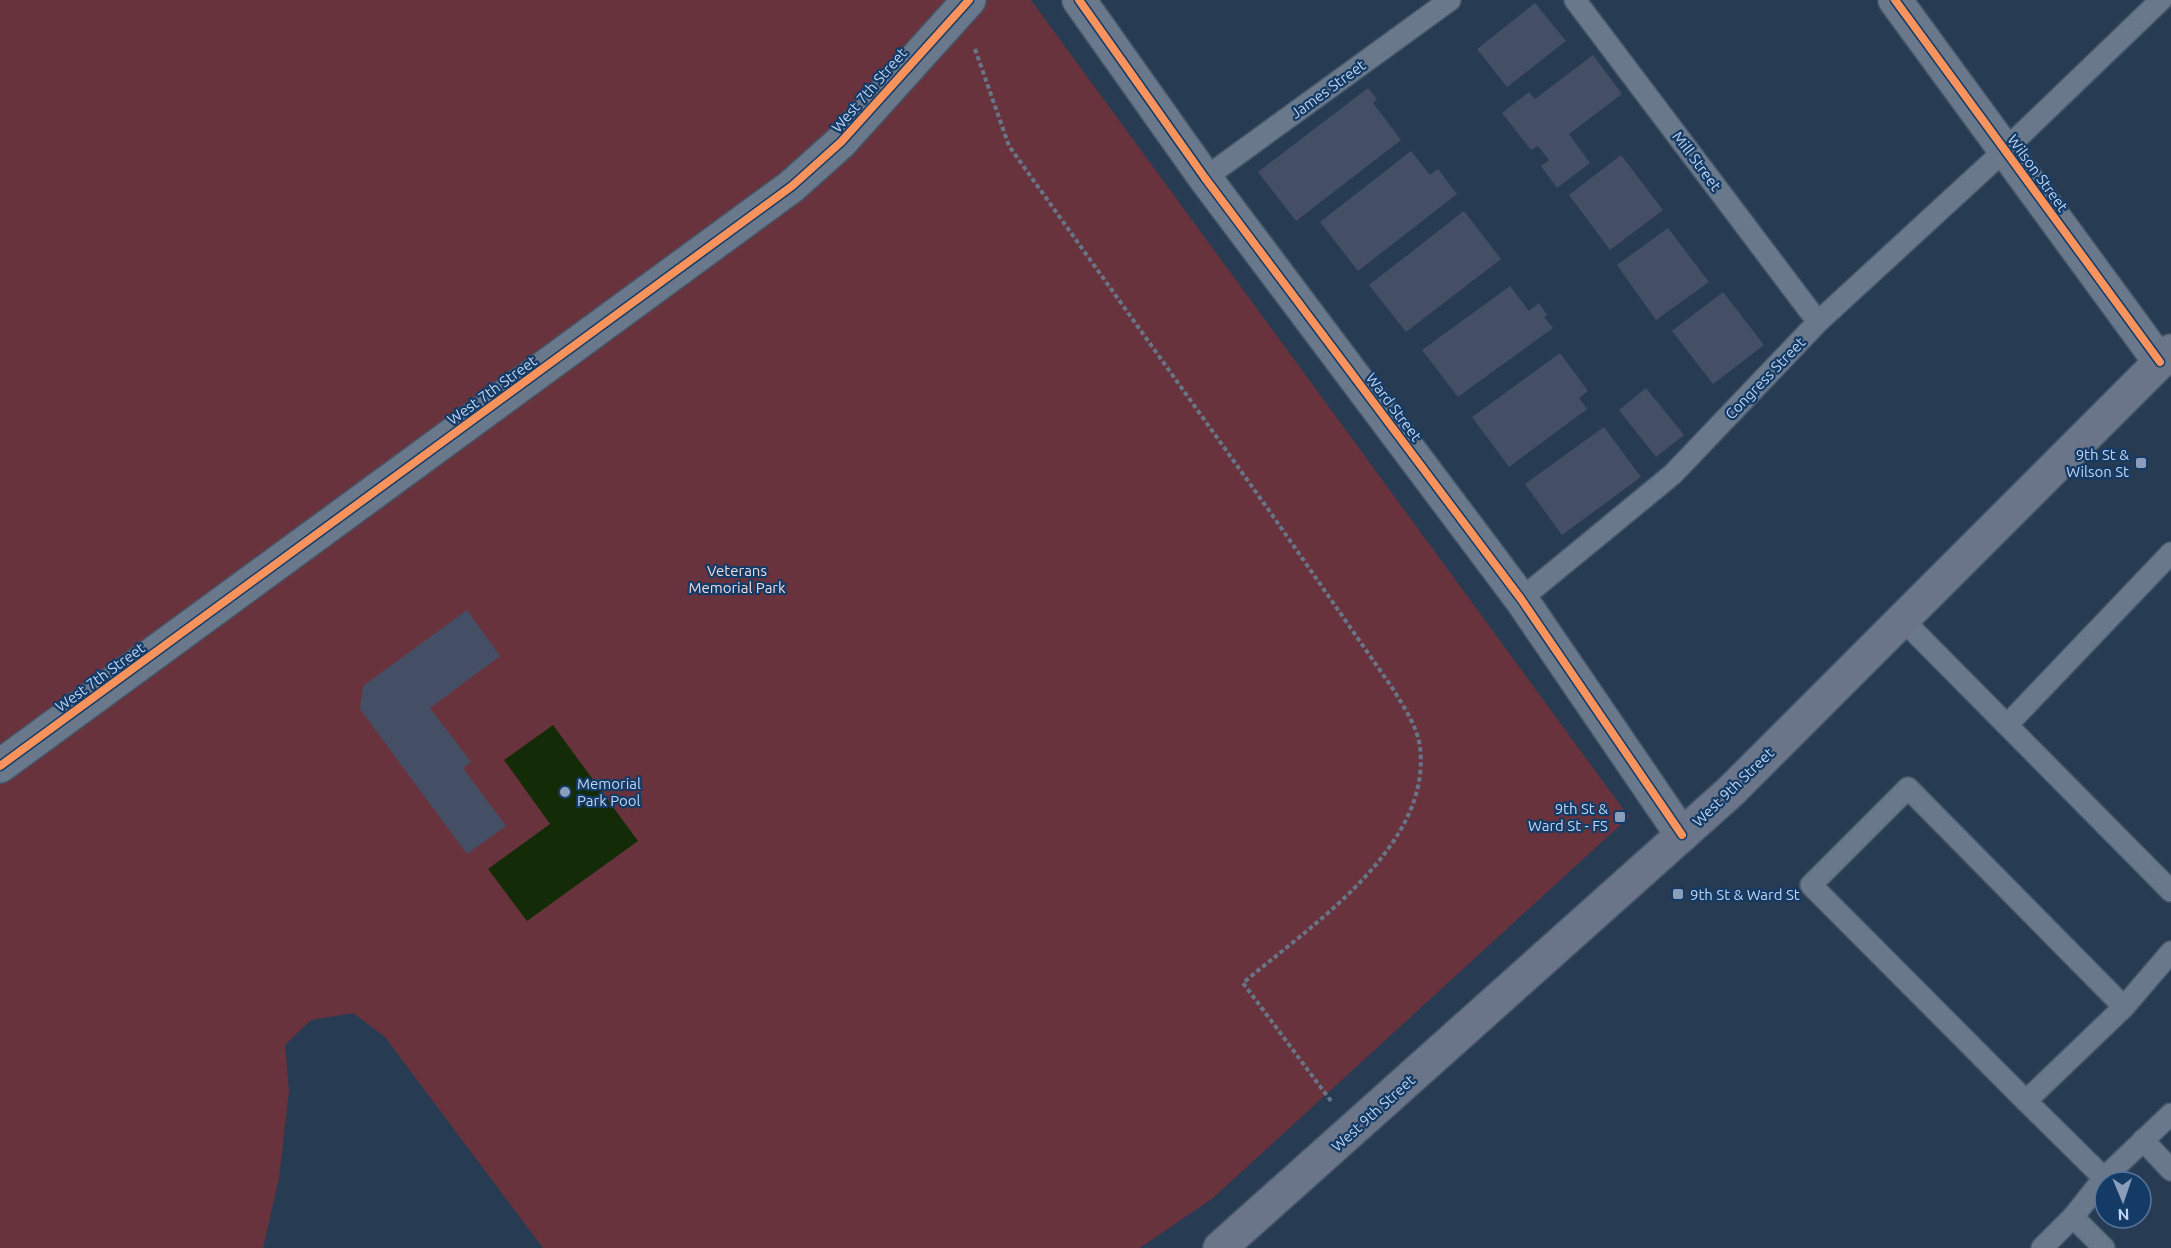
<svg xmlns="http://www.w3.org/2000/svg" width="2171" height="1248" font-family="Ubuntu,sans-serif">
  <rect width="100%" height="100%" fill="#273b53"/>
  <polygon fill="#69333d" points="0,0 1031,0 1629,817 1213,1198 1140,1248 543,1248 385,1037 353,1013 311,1020 285,1045 289,1091 279,1178 263,1248 0,1248"/>
  <polygon fill="#132c07" points="553,725 638,841 527,921 488,869 550,824 504,760"/>
  <g fill="#444f66">
    <polygon points="1535,3 1566,41 1507,87 1477,49"/>
    <polygon points="1593,55 1622,94 1569,134 1590,163 1557,188 1541,166 1549,160 1538,146 1531,150 1502,113 1529,92 1535,99"/>
    <polygon points="1368,88 1377,99 1373,103 1401,140 1296,221 1258,172"/>
    <polygon points="1411,151 1430,175 1438,169 1457,194 1358,271 1320,222"/>
    <polygon points="1621,155 1663,210 1610,250 1569,195"/>
    <polygon points="1464,211 1501,259 1406,332 1369,285"/>
    <polygon points="1668,228 1709,282 1656,320 1617,265"/>
    <polygon points="1510,286 1529,311 1539,303 1547,315 1544,317 1553,328 1458,397 1422,350"/>
    <polygon points="1723,292 1764,345 1713,384 1672,331"/>
    <polygon points="1560,353 1588,391 1579,398 1587,409 1509,467 1472,417"/>
    <polygon points="1646,388 1684,435 1656,457 1619,410"/>
    <polygon points="1604,427 1641,477 1562,535 1525,484"/>
    <polygon points="467,610 500,656 430,708 471,762 463,768 506,826 467,854 360,709 363,686"/>
  </g>
  <g fill="none" stroke-linecap="round" stroke-linejoin="round">
    <g stroke="#455669" stroke-width="24">
      <g id="lane">
        <polyline points="1575,0 1818,322"/>
        <polyline points="1205,178 1450,0"/>
        <polyline points="1521,599 1673,474 1818,322 2005,150 2161,0"/>
        <polyline points="1903,620 2171,891"/>
        <polyline points="2008,724 2171,553"/>
        <polyline points="2124,1007 1908,788 1811,885 2026,1101 2124,1007 2171,952"/>
        <polyline points="2026,1101 2104,1178"/>
        <polyline points="2143,1140 2171,1170"/>
        <polyline points="2042,1248 2073,1217"/>
        <polyline points="2104,1248 2073,1217 2104,1178 2171,1114"/>
      </g>
    </g>
    <g stroke="#455669" stroke-width="36">
      <g id="street">
        <polyline points="1079,0 1205,178 1521,599 1682,835"/>
        <polyline points="1895,0 2160,362"/>
        <polyline points="0,766 792,186 841,142 969,0"/>
      </g>
    </g>
    <g stroke="#455669" stroke-width="36">
      <polyline id="primary" points="1220,1248 1730,792 2171,351"/>
    </g>
    <path stroke="#677586" stroke-width="4" stroke-dasharray="4.5 3" stroke-linecap="butt" d="M975 49 1009 146 1268 509 1393 689C1404 707 1417 726 1420 747 1432 847 1310 926 1243 983L1331 1101"/>
    <use href="#lane" stroke="#69788a" stroke-width="21"/>
    <use href="#street" stroke="#69788a" stroke-width="33"/>
    <use href="#primary" stroke="#6a7589" stroke-width="33"/>
    <g stroke="#143a66" stroke-width="11">
      <g id="cycleway">
        <polyline points="1079,0 1205,178 1521,599 1682,835"/>
        <polyline points="1895,0 2160,362"/>
        <polyline points="0,766 792,186 841,142 969,0"/>
      </g>
    </g>
    <use href="#cycleway" stroke="#f8935d" stroke-width="8"/>
  </g>
  <g fill="#8a9eb9" stroke="#143a66" stroke-width="2">
    <rect x="2135" y="457" width="12" height="12" rx="3"/>
    <circle cx="565" cy="792" r="6"/>
    <rect x="1614" y="811" width="12" height="12" rx="3"/>
    <rect x="1672" y="888" width="12" height="12" rx="3"/>
  </g>
  <g text-anchor="middle" dominant-baseline="central" stroke-width="4.5" stroke-linejoin="round" paint-order="stroke">
    <g font-size="15" fill="#bfd4f0" stroke="#143a66">
      <text transform="translate(1328 89) rotate(-36)">James Street</text>
      <text transform="translate(869 90) rotate(-49)">West 7th Street</text>
      <text transform="translate(1697 161) rotate(53)">Mill Street</text>
      <text transform="translate(2038 173) rotate(54)">Wilson Street</text>
      <text transform="translate(1765 378) rotate(-46)">Congress Street</text>
      <text transform="translate(492 390) rotate(-36)">West 7th Street</text>
      <text transform="translate(1394 407) rotate(53)">Ward Street</text>
      <text transform="translate(100 677) rotate(-36)">West 7th Street</text>
      <text transform="translate(1733 787) rotate(-44)">West 9th Street</text>
      <text transform="translate(1373 1113) rotate(-42)">West 9th Street</text>
    </g>
    <g font-size="15" fill="#bfd4f0" stroke="#143a66" text-anchor="end">
      <text x="2129" y="454">9th St &amp;<tspan x="2129" dy="17">Wilson St</tspan></text>
      <text x="577" y="783" text-anchor="start">Memorial<tspan x="577" dy="17">Park Pool</tspan></text>
      <text x="1608" y="808">9th St &amp;<tspan x="1608" dy="17">Ward St - FS</tspan></text>
      <text x="1690" y="894" text-anchor="start">9th St &amp; Ward St</text>
    </g>
    <g font-size="15" fill="#f0d9da" stroke="#143a66">
      <text x="737" y="570">Veterans<tspan x="737" dy="17">Memorial Park</tspan></text>
    </g>
  </g>
  <g transform="translate(2123 1200) rotate(178)"><circle r="28" fill="#143a66" stroke="#58789d" stroke-width="1.5"/>
  <path d="M0-4.5L10 22L0 15L-10 22Z" fill="#8a9eb9"/>
  <text y="-9" font-size="16" font-weight="bold" text-anchor="middle" fill="#bfd4f0">N</text>
  </g>
</svg>
